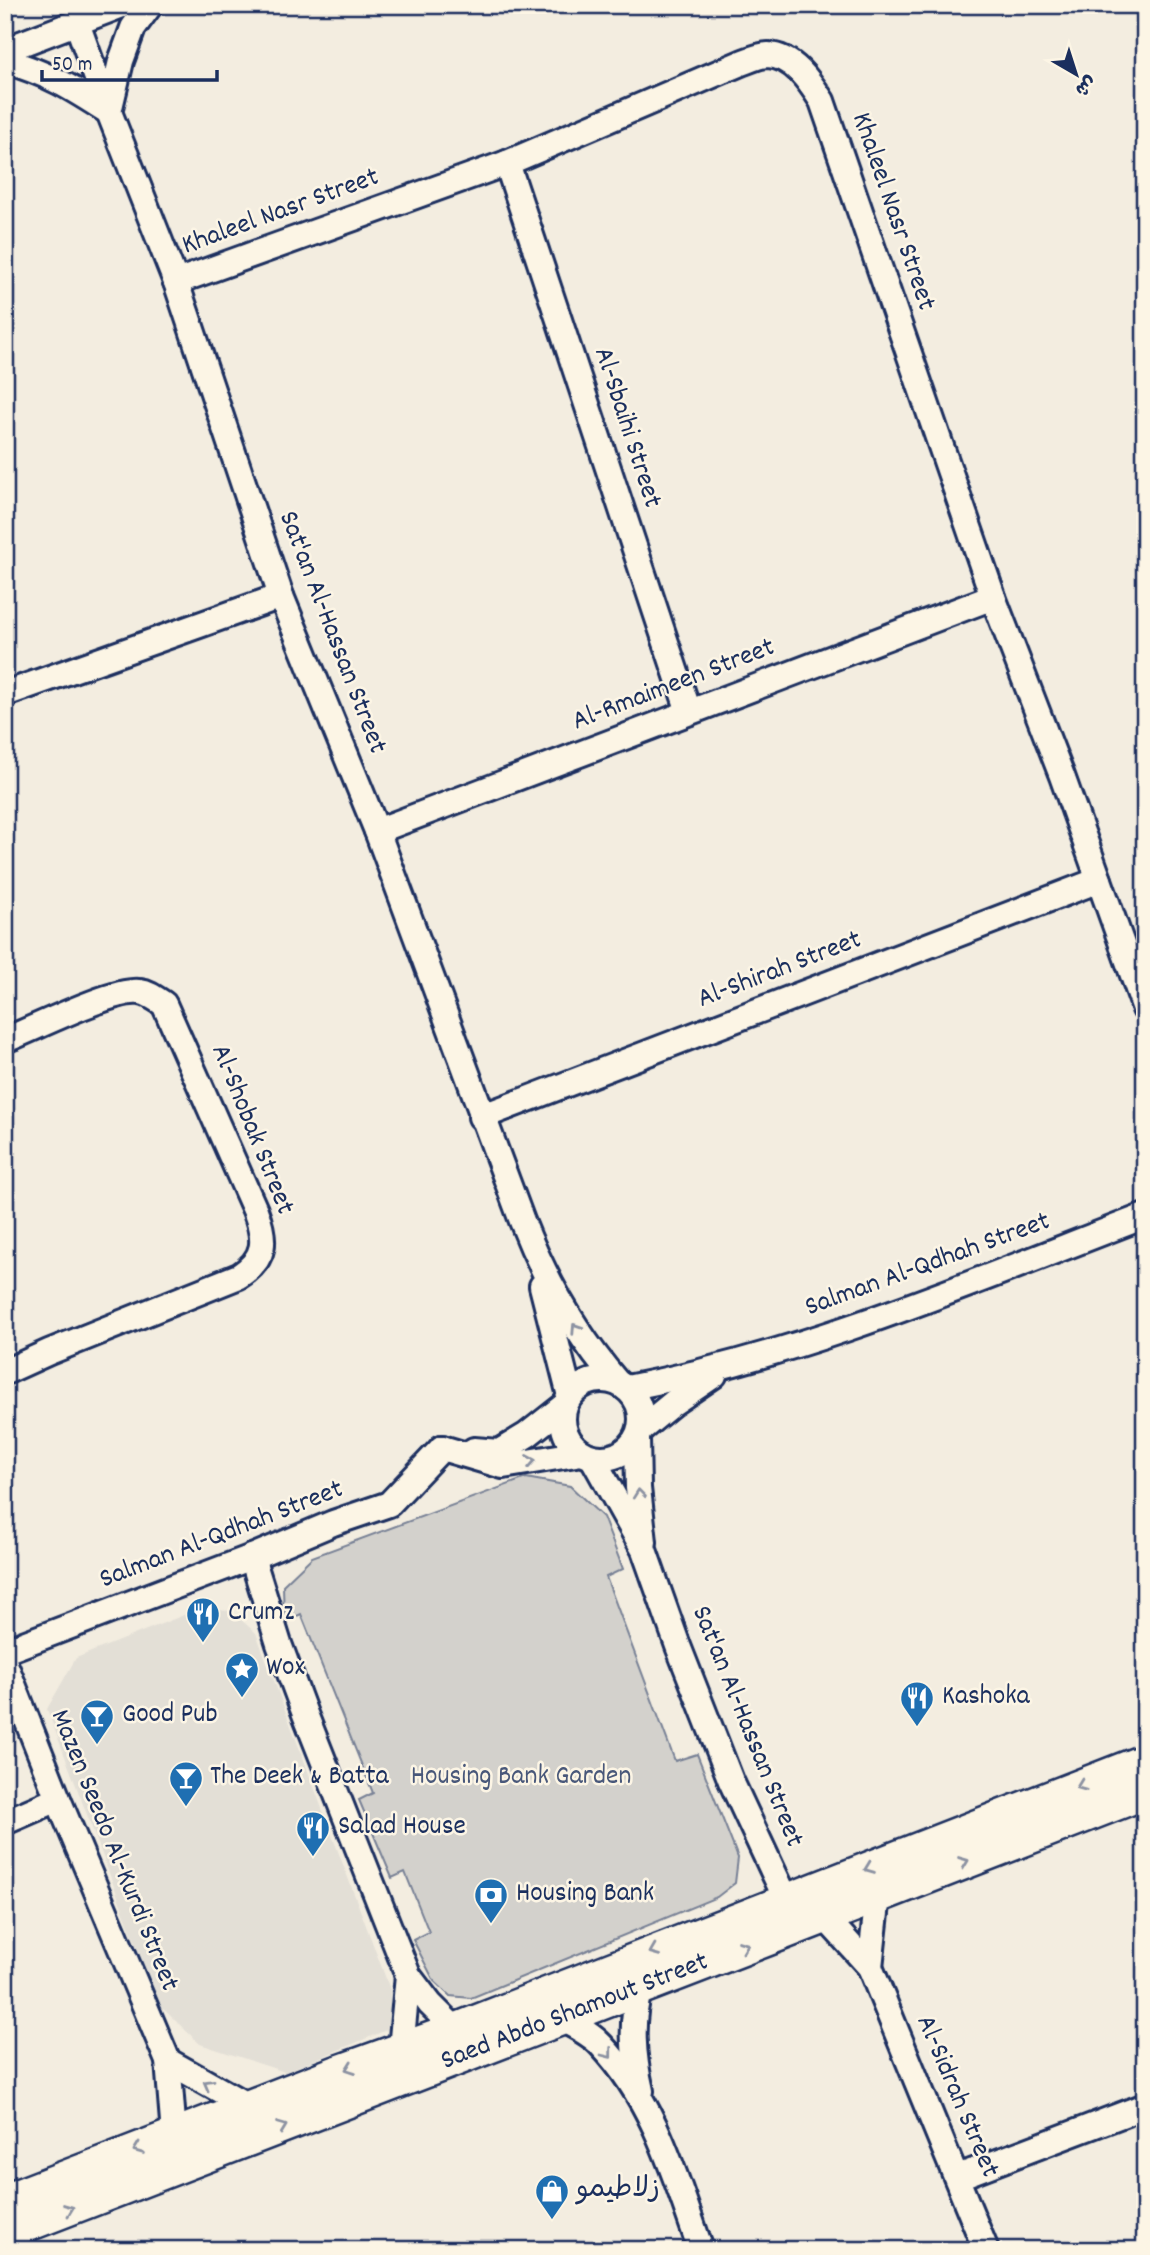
<svg xmlns="http://www.w3.org/2000/svg" width="1150" height="2255" font-family="Dekko,'Playpen Sans Arabic',sans-serif">
  <rect width="100%" height="100%" fill="#f3ede0"/>
  <filter id="ink" filterUnits="userSpaceOnUse"><feTurbulence type="fractalNoise" baseFrequency=".0143" numOctaves="2"/><feDisplacementMap in="SourceGraphic" scale="14" xChannelSelector="R" yChannelSelector="G"/><feConvolveMatrix kernelMatrix="1 2 1 2 8 2 1 2 1" color-interpolation-filters="sRGB"/></filter>
  <g filter="url(#ink)">
    <polygon fill="#e3dfd6" points="199,1609 231,1611 256,1633 391,1992 389,2029 285,2072 200,2044 159,2005 47,1709 76,1658"/>
    <polygon fill="#d3d1cc" stroke="#778095" stroke-width="2" points="526,1478 570,1486 603,1517 623,1569 606,1577 675,1761 697,1754 738,1858 735,1883 717,1897 471,1998 450,1996 434,1981 413,1940 429,1932 405,1872 392,1878 359,1800 373,1793 301,1614 284,1622 283,1585 312,1557"/>
    <g fill="none" stroke-linecap="round" stroke-linejoin="round">
      <g stroke="#1b2f5e" stroke-width="30">
        <g id="street">
          <path d="M77 23 109 112 176 282 281 596 377 831 522 1221C545 1280 576 1334 617 1382"/>
          <polyline points="5,50 122,5"/>
          <path d="M5 61C48 73 72 88 109 112L121 61 133 28 150 5"/>
          <polyline points="507,163 689,712"/>
          <path d="M176 282 507 163 741 63C749 60 760 55 768 55 793 56 810 82 822 101L993 597 1062 776 1145 1009"/>
          <polyline points="5,694 281,596"/>
          <polyline points="377,831 993,597"/>
          <path d="M5 1040C34 1029 114 988 140 992 149 993 156 999 164 1004L255 1210C266 1239 267 1258 239 1276L49 1352 5 1372"/>
          <polyline points="481,1117 1099,880"/>
          <polyline points="542,1286 570,1396"/>
          <circle cx="602" cy="1419" r="39"/>
          <path d="M627 1388C807 1354 975 1281 1145 1216"/>
          <polyline points="640,1430 673,1403 714,1375"/>
          <polyline points="637,1439 638,1488 644,1542"/>
          <polyline points="442,1448 503,1466 582,1453"/>
          <polyline points="474,1450 499,1452 527,1435 565,1405"/>
          <polyline points="592,1457 644,1550 678,1646 731,1781 793,1914"/>
          <polyline points="252,1557 279,1644 305,1714 408,1975 430,2004 456,2030"/>
          <polyline points="5,1651 252,1557 333,1523 389,1504 442,1448"/>
          <polyline points="5,1664 58,1799 168,2061 174,2135"/>
          <polyline points="5,1822 58,1799"/>
          <polyline points="823,1915 870,1967 986,2250"/>
          <polyline points="870,1967 878,1895"/>
          <path d="M640 1987C630 2022 633 2056 641 2091"/>
          <path d="M560 2018C574 2026 590 2033 601 2045 655 2102 675 2177 701 2250"/>
          <polyline points="401,2049 408,1975"/>
          <polyline points="168,2061 248,2106"/>
          <polyline points="958,2177 1145,2106"/>
        </g>
      </g>
      <g stroke="#1b2f5e" stroke-width="38">
        <g id="secondary">
          <polyline points="5,2201 339,2072 456,2030 1145,1761"/>
          <path d="M5 2233C386 2089 765 1939 1145 1792"/>
        </g>
      </g>
      <use href="#street" stroke="#fcf5e5" stroke-width="24"/>
      <use href="#secondary" stroke="#fcf5e5" stroke-width="33"/>
    </g>
    <defs><path id="oneway-chevron" d="M-2-3.5L2.5 0L-2 3.5" fill="none" stroke-width="1.6" stroke-linecap="round" stroke-linejoin="round" transform="scale(1.75)"/></defs>
    <g stroke="#8c92a2">
      <use href="#oneway-chevron" transform="translate(576 1328) rotate(-123)"/>
      <use href="#oneway-chevron" transform="translate(531 1461) rotate(-10)"/>
      <use href="#oneway-chevron" transform="translate(639 1494) rotate(-96)"/>
      <use href="#oneway-chevron" transform="translate(1081 1786) rotate(159)"/>
      <use href="#oneway-chevron" transform="translate(964 1862) rotate(-21)"/>
      <use href="#oneway-chevron" transform="translate(869 1868) rotate(159)"/>
      <use href="#oneway-chevron" transform="translate(744 1946) rotate(-21)"/>
      <use href="#oneway-chevron" transform="translate(654 1951) rotate(158)"/>
      <use href="#oneway-chevron" transform="translate(608 2054) rotate(52)"/>
      <use href="#oneway-chevron" transform="translate(350 2068) rotate(160)"/>
      <use href="#oneway-chevron" transform="translate(208 2084) rotate(-151)"/>
      <use href="#oneway-chevron" transform="translate(282 2127) rotate(-21)"/>
      <use href="#oneway-chevron" transform="translate(138 2149) rotate(159)"/>
      <use href="#oneway-chevron" transform="translate(69 2209) rotate(-21)"/>
    </g>
  </g>
  <defs>
    <g id="restaurant-pin" transform="scale(1.75)"><path d="M0 17L-7.5 6A9.5 9.5 0 1 1 7.5 6Z" fill="#1f6fb2" stroke="#fcf5e5"/><path d="M-5-6h1v4h1v-4h1v4h1v-4h1v5L-1.5 .5V6h-2V.5L-5-1ZM5-6V6H3V1.5H1.5Q1.5-4 5-6Z" fill="#fff"/></g>
    <g id="sight-pin" transform="scale(1.75)"><path d="M0 17L-7.5 6A9.5 9.5 0 1 1 7.5 6Z" fill="#1f6fb2" stroke="#fcf5e5"/><path d="M0-6L1.8-2.2L6-1.7L2.9 1.2L3.7 5.4L0 3.3L-3.7 5.4L-2.9 1.2L-6-1.7L-1.8-2.2Z" fill="#fff"/></g>
    <g id="bar-pin" transform="scale(1.75)"><path d="M0 17L-7.5 6A9.5 9.5 0 1 1 7.5 6Z" fill="#1f6fb2" stroke="#fcf5e5"/><path d="M-6-5H6L.8 .8V4.5H3.5V6h-7V4.5H-.8V.8Z" fill="#fff"/></g>
    <g id="bank-pin" transform="scale(1.75)"><path d="M0 17L-7.5 6A9.5 9.5 0 1 1 7.5 6Z" fill="#1f6fb2" stroke="#fcf5e5"/><path d="M-6-4H6V4H-6ZM0-2.3a2.3 2.3 0 1 0 0 4.6a2.3 2.3 0 1 0 0-4.6Z" fill="#fff"/></g>
    <g id="shop-pin" transform="scale(1.75)"><path d="M0 17L-7.5 6A9.5 9.5 0 1 1 7.5 6Z" fill="#1f6fb2" stroke="#fcf5e5"/><path d="M-5-2.5h2.3a2.7 3.5 0 0 1 5.4 0H5L5.5 6h-11ZM-1.5-2.5h3a1.5 2.3 0 0 0-3 0Z" fill="#fff"/></g>
  </defs>
  <g fill-rule="evenodd">
    <use href="#restaurant-pin" x="203" y="1614"/>
    <use href="#sight-pin" x="242" y="1669"/>
    <use href="#restaurant-pin" x="917" y="1698"/>
    <use href="#bar-pin" x="97" y="1716"/>
    <use href="#bar-pin" x="186" y="1778"/>
    <use href="#restaurant-pin" x="313" y="1828"/>
    <use href="#bank-pin" x="491" y="1895"/>
    <use href="#shop-pin" x="552" y="2191"/>
  </g>
  <g text-anchor="middle" dominant-baseline="central" stroke-width="5" stroke-linejoin="round" paint-order="stroke">
    <g font-size="28" fill="#1b2f5e" stroke="#fcf5e5">
      <text transform="translate(892 212) rotate(71)">Khaleel Nasr Street</text>
      <text transform="translate(281 213) rotate(-20)">Khaleel Nasr Street</text>
      <text transform="translate(626 428) rotate(72)">Al-Sbaihi Street</text>
      <text transform="translate(331 633) rotate(69)">Sat'an Al-Hassan Street</text>
      <text transform="translate(674 686) rotate(-21)">Al-Rmaimeen Street</text>
      <text transform="translate(780 971) rotate(-21)">Al-Shirah Street</text>
      <text transform="translate(251 1130) rotate(68)">Al-Shobak Street</text>
      <text transform="translate(928 1266) rotate(-20)">Salman Al-Qdhah Street</text>
      <text transform="translate(222 1536) rotate(-21)">Salman Al-Qdhah Street</text>
      <text transform="translate(746 1727) rotate(68)">Sat'an Al-Hassan Street</text>
      <text transform="translate(113 1851) rotate(68)">Mazen Seedo Al-Kurdi Street</text>
      <text transform="translate(575 2013) rotate(-21)">Saed Abdo Shamout Street</text>
      <text transform="translate(956 2097) rotate(67)">Al-Sidrah Street</text>
    </g>
    <g font-size="28" fill="#1b2f5e" stroke="#fcf5e5" text-anchor="start">
      <text x="228" y="1614">Crumz</text>
      <text x="266" y="1669">Wox</text>
      <text x="942" y="1698">Kashoka</text>
      <text x="122" y="1716">Good Pub</text>
      <text x="210" y="1778">The Deek &amp; Batta</text>
      <text x="338" y="1828">Salad House</text>
      <text x="516" y="1895">Housing Bank</text>
      <text x="576" y="2191">زلاطيمو</text>
    </g>
    <g font-size="28" fill="#49587a" stroke="#fcf5e5">
      <text x="521" y="1778">Housing Bank Garden</text>
    </g>
  </g>
  <rect width="1150" height="2255" fill="none" stroke="#fcf5e5" stroke-width="28"/>
  <rect x="14" y="14" width="1122" height="2227" fill="none" stroke="#1b2f5e" stroke-width="2.5" filter="url(#ink)"/>
  <g transform="translate(1076 74) rotate(141)" stroke="#fcf5e5" stroke-width="5" paint-order="stroke">
  <path d="M0-5L12 26L0 18L-12 26Z" fill="#1b2f5e"/>
  <text y="-10" font-size="19" font-weight="bold" text-anchor="middle" fill="#1b2f5e">ش</text>
  </g>
  <path d="M42 70v10h175v-10" fill="none" stroke="#1b2f5e" stroke-width="3.5"/>
  <text x="52" y="70" font-size="21" fill="#1b2f5e" stroke="#fcf5e5" stroke-width="5" paint-order="stroke">50 m</text>
</svg>
